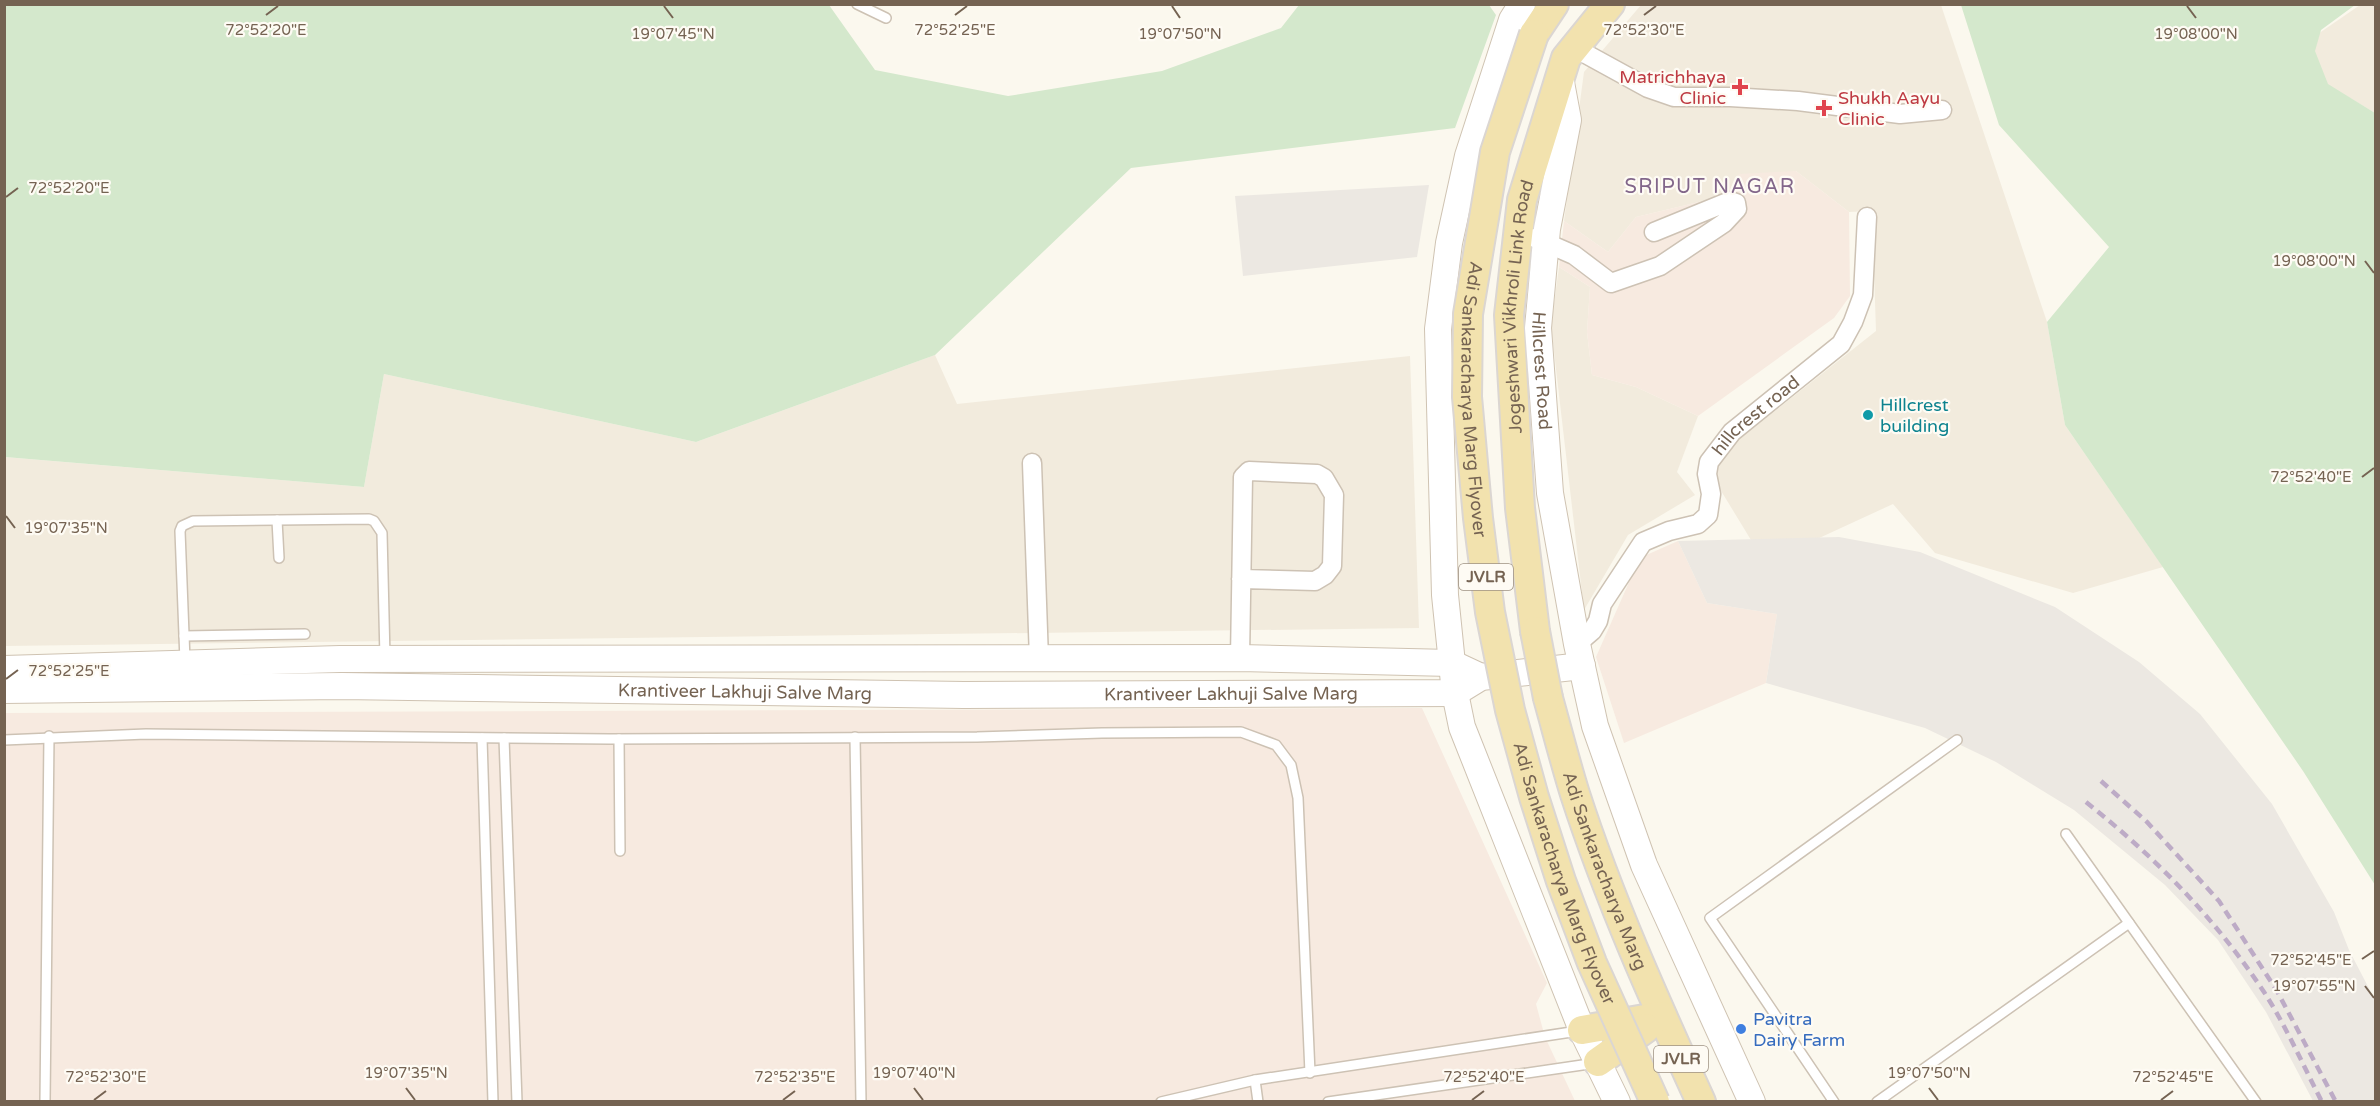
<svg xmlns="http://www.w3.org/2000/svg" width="2380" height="1106" font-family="'Varela Round',sans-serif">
  <rect width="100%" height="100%" fill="#fbf8ee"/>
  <g fill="#f2ebdd">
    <polygon points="1641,5 1941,5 2047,322 2065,425 2163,567 2073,593 1935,553 1893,504 1765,563 1712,476 1728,448 1876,331 1872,211 1849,212 1796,171 1737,193 1636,217 1608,252 1564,221 1584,72"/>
    <polygon points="2360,5 2375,5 2375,113 2283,58"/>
    <polygon points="1559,267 1590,287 1587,332 1592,375 1636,387 1698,416 1677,472 1695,495 1628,535 1584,610 1551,326"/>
    <polygon points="935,355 957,404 1410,356 1419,628 5,646 4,457 364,487 384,374 696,442"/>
  </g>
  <g fill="#f7eae0">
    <polygon points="1796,171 1849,212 1850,296 1834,318 1698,416 1636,387 1592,375 1587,332 1590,287 1559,267 1564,221 1608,252 1636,217 1736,193 1739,174"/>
    <polygon points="1678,541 1707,603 1777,614 1766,683 1624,743 1596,657 1630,580 1644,556"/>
    <polygon points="1422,708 1547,983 1536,1004 1545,1037 1575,1101 5,1101 4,713"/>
  </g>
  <g fill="#ece8e2">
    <polygon points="1429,185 1417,257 1243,276 1235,196"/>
    <polygon points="1839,537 1920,552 2055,607 2139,662 2200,714 2272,804 2334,912 2349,950 2375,1000 2375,1101 2313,1101 2266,1012 2218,940 2165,885 2074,810 1996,762 1925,728 1766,683 1777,614 1707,603 1678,541"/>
  </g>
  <g fill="#d4e8cc">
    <polygon points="4,5 829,5 875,70 1008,96 1162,71 1281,28 1299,5 1489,5 1496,15 1455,128 1131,168 935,355 696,442 384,374 364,487 5,457"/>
    <polygon points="1961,5 2355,5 2321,30 2315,51 2328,84 2375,113 2375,885 2303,771 2065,425 2047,322 2109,247 1999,125"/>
  </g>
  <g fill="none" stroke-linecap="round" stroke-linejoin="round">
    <g stroke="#cdc2b4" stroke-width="12">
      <g id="lane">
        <polyline points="857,4 886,18"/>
        <polyline points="277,520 279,558"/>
        <polyline points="184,636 305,634"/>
        <polyline points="185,661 180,531 182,526 193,521 369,519 374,521 382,533 385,658"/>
        <polyline points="855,737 861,1102"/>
        <polyline points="482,738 493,1102"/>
        <polyline points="504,738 517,1102"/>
        <polyline points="619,739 620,851"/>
        <polyline points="4,740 146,734 610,739 977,737 1102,733 1241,732 1276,745 1291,765 1298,798 1310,1073"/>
        <polyline points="2066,834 2256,1102"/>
        <polyline points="1255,1080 1258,1102"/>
        <polyline points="45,1102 49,736"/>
        <polyline points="1161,1102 1255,1080 1578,1031"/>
        <polyline points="1328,1102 1596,1063"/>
        <polyline points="1834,1102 1710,918 1957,740"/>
        <polyline points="1877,1102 2129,923"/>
      </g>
    </g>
    <g stroke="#cdc2b4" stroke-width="21">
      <g id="street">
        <polyline points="1575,48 1648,88 1674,97 1730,97 1798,101 1900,114 1942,110"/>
        <polyline points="1535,238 1574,255 1611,283 1660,266 1724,223 1737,209 1736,203 1730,201 1654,232"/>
        <polyline points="1032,463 1039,659"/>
        <path id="s1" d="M1577 644 1592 631 1598 621 1602 604 1643 542 1669 531 1698 524 1708 515 1711 494 1707 474 1709 462 1732 432 1841 344 1853 322 1863 295 1867 217"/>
        <polyline points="1240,658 1243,477 1249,471 1317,474 1324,478 1334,495 1332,566 1325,575 1315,581 1241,579"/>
      </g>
    </g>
    <g stroke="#cfc3b2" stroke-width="28">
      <g id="secondary">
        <polyline points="1522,4 1512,20 1468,156 1449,243 1438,329 1445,595 1455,693 1462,727 1582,1030 1617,1102"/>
        <path id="s2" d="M1560 77 1568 120 1547 229 1538 328 1550 493 1577 644 1595 726 1644 865 1752 1102"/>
        <polyline points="4,669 340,659 1240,658 1451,663 1481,677"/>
        <path id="s3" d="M4 690 342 686 964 695 1455 693 1481 677 1582 666"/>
      </g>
    </g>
    <g stroke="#dbd6d2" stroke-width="32">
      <g id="primary">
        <polyline points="1534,34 1554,4"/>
        <path id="s4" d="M1535 631 1520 508 1509 315 1522 200 1566 58 1610 4"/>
        <path id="s5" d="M1548 698C1557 730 1565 762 1575 794 1609 899 1655 1001 1701 1102"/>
        <polyline points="1582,1030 1662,1016"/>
        <polyline points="1598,1062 1646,1028"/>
      </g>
    </g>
    <use href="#lane" stroke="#fff" stroke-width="9"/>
    <use href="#street" stroke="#fff" stroke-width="18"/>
    <use href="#secondary" stroke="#fff" stroke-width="26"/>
    <use href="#primary" stroke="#f2e2ae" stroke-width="28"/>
    <g stroke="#bdabc6" stroke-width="4.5" stroke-dasharray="9 6" stroke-linecap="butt">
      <polyline points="2101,781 2147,822 2219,901 2277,991 2336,1102"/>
      <path d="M2086 802C2155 857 2215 918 2264 992 2286 1026 2303 1065 2322 1102"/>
    </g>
    <g stroke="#dbd6d2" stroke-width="32" stroke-linecap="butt">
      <g id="primary-bridge">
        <path id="s6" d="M1534 34 1495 152 1468 314 1467 397 1478 518 1490 612 1510 710 1534 797 1561 881 1592 963 1655 1102"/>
        <polyline points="1535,631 1548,698"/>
      </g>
    </g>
    <use href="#primary-bridge" stroke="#f2e2ae" stroke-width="28"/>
  </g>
  <path fill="none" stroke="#756352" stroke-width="2" d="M664 6 673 18M1172 6 1180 18M2187 6 2196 18M266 15 278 6M955 15 967 6M1644 15 1656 6M6 197 18 188M2365 261 2374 273M2362 477 2374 468M6 516 15 528M6 679 18 670M2362 959 2374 951M2365 986 2374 998M406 1088 415 1100M914 1088 923 1100M1929 1088 1938 1100M94 1100 106 1091M783 1100 795 1091M1472 1100 1484 1091M2161 1100 2173 1091"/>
  <g fill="#e0444e" stroke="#fefbf4" stroke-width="2">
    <path d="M1737 78h6v6h6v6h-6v6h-6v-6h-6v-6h6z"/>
    <path d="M1821 99h6v6h6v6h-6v6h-6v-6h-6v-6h6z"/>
  </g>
  <circle fill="#0f9aa8" stroke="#fefbf4" stroke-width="2" cx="1868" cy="415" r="6"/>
  <circle fill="#3f7fe0" stroke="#fefbf4" stroke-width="2" cx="1741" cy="1029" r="6"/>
  <g text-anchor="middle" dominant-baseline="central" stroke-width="4.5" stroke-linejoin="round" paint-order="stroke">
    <g fill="#fefbf4" stroke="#9e9183" stroke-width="1.5">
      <rect x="1459" y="564" width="54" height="26" rx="4.5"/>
      <rect x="1654" y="1046" width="54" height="26" rx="4.5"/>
    </g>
    <g font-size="16" font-weight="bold" fill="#756352">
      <text x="1486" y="577">JVLR</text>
      <text x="1681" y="1059">JVLR</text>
    </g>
    <g font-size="18" fill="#be3a42" stroke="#fefbf4" text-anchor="end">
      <text x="1726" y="77">Matrichhaya<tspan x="1726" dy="21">Clinic</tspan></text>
      <text x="1838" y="98" text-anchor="start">Shukh Aayu<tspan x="1838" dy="21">Clinic</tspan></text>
    </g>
    <g font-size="18" fill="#756352" stroke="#fefbf4">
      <text stroke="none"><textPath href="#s4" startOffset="326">Jogeshwari Vikhroli Link Road</textPath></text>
      <text stroke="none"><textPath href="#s2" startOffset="297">Hillcrest Road</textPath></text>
      <text stroke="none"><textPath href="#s6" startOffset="374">Adi Sankaracharya Marg Flyover</textPath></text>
      <text stroke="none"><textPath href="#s1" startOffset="315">hillcrest road</textPath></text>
      <text stroke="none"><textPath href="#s3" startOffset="741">Krantiveer Lakhuji Salve Marg</textPath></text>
      <text stroke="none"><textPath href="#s3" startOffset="1227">Krantiveer Lakhuji Salve Marg</textPath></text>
      <text stroke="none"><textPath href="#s5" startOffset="182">Adi Sankaracharya Marg</textPath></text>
      <text stroke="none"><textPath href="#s6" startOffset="860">Adi Sankaracharya Marg Flyover</textPath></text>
    </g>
    <g font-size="18" fill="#0d838f" stroke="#fefbf4" text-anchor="start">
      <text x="1880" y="405">Hillcrest<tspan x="1880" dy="21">building</tspan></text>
    </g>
    <g font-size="18" fill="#366cbe" stroke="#fefbf4" text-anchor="start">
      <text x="1753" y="1019">Pavitra<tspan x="1753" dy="21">Dairy Farm</tspan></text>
    </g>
    <g font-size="20" letter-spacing="1.5" fill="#82668a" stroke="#fefbf4">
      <text x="1710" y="187">SRIPUT NAGAR</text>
    </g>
  </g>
  <g font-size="15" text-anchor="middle" fill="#756352" stroke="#fefbf4" stroke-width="4.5" stroke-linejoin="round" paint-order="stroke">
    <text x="266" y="35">72°52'20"E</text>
    <text x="955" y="35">72°52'25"E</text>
    <text x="1644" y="35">72°52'30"E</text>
    <text x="673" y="39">19°07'45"N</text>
    <text x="1180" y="39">19°07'50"N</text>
    <text x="2196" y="39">19°08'00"N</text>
    <text x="69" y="193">72°52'20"E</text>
    <text x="2314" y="266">19°08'00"N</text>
    <text x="2311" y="482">72°52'40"E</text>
    <text x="66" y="533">19°07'35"N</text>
    <text x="69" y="676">72°52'25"E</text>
    <text x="2311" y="965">72°52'45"E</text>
    <text x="2314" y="991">19°07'55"N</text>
    <text x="406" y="1078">19°07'35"N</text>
    <text x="914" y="1078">19°07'40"N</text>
    <text x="1929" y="1078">19°07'50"N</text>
    <text x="106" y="1082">72°52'30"E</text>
    <text x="795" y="1082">72°52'35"E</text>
    <text x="1484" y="1082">72°52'40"E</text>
    <text x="2173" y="1082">72°52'45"E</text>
  </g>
  <rect width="2380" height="1106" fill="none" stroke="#756352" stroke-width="12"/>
</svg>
